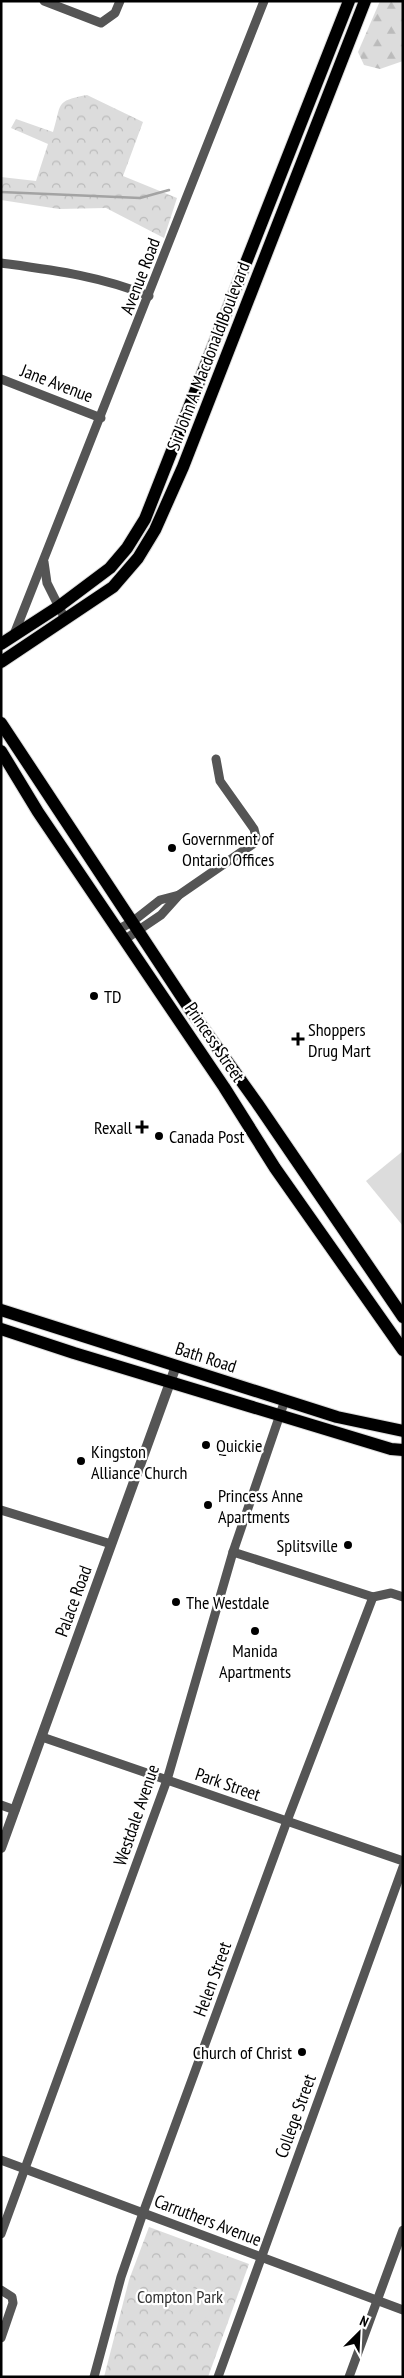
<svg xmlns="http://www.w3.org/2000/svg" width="404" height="2378" font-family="'PT Sans Narrow',sans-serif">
  <defs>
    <pattern id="forest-firs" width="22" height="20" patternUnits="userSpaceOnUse" patternTransform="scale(1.25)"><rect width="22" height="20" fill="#dcdcdc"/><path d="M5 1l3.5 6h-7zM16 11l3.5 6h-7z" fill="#bbb"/></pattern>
    <pattern id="park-crowns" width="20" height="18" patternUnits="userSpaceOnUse" patternTransform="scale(1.25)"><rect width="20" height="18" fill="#dcdcdc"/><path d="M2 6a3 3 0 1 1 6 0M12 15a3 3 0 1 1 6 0" fill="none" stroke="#bbb"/></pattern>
  </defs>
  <rect width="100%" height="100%" fill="#fff"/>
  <polygon fill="url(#forest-firs)" points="380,1 403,1 403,61 380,69 364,65 358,52"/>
  <g fill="url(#park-crowns)">
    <path d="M87 95 143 122 123 176 177 198 164 238 106 208 59 209 1 200V177L36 181 48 144 11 128 16 119 53 132C62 104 54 101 87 95Z"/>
    <polygon points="149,2227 249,2264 208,2377 104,2377 129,2280"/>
  </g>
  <g fill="#dcdcdc">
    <polygon points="403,1151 403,1226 366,1181"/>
    <polygon points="180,2281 194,2286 183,2315 169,2310"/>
    <polygon points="200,2289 214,2294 203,2323 190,2318"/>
  </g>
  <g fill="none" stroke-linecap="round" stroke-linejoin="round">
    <polyline stroke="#a3a3a3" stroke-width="2.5" points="1,192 140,198 169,190"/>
    <g stroke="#dbdbdb" stroke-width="14">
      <g id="primary">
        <polyline points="1,644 58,607 110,568 127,548 145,519 349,1"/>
        <polyline points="1,662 113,587 138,558 155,530 183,467 365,1"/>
        <polyline points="1,723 189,1008 257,1103 403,1317"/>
        <polyline points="1,751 38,812 224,1087 275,1168 403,1350"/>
        <polyline points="1,1310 337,1417 403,1431"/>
        <polyline points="1,1329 74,1353 391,1449 403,1450"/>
      </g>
    </g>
    <g stroke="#555" stroke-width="9">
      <polyline points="44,1 101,23 115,13 120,1"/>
      <path d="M1 263C52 270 101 276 149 296"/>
      <polyline points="1,379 101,418"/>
      <polyline points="44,562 47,583 65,619"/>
      <polyline points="13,637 264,1"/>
      <polyline points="117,930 132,922 160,900 179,895"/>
      <polyline points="124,940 161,915 179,895 253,844 256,837 254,829 220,781 216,759"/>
      <polyline points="1,1510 111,1544"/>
      <polyline points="233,1552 373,1597 391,1593 403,1597"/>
      <polyline points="42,1737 403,1861"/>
      <polyline points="1,1805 15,1810"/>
      <polyline points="1,2160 403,2310"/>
      <polyline points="1,2234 167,1780 233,1552 285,1400"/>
      <polyline points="1,2290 12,2297 13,2303 1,2338"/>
      <polyline points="94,2377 121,2277 143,2213 287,1821 373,1597"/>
      <polyline points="218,2377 403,1867"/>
      <polyline points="349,2377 403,2230"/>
    </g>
    <polyline stroke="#555" stroke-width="10" points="1,1848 176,1366"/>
    <use href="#primary" stroke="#000" stroke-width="12"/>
  </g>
  <g fill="#000" stroke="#fff" stroke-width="2">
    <circle cx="172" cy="848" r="5"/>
    <circle cx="94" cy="996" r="5"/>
    <path d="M295.5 1031.5h5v5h5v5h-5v5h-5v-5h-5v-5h5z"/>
    <path d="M139.5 1119.5h5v5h5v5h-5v5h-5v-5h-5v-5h5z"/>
    <circle cx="159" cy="1136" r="5"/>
    <circle cx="206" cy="1445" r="5"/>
    <circle cx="81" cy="1461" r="5"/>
    <circle cx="208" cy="1505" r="5"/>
    <circle cx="348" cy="1545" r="5"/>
    <circle cx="176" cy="1602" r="5"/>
    <circle cx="255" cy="1631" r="5"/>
    <circle cx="302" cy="2052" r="5"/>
  </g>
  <g text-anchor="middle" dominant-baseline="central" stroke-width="4.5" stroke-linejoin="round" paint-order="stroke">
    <g font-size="18" fill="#000" stroke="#fff">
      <text transform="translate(140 276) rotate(-69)">Avenue Road</text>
      <text transform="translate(208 356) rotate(-69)">Sir John A. Macdonald Boulevard</text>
      <text transform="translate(57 383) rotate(21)">Jane Avenue</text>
      <text transform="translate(215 1042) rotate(56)">Princess Street</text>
      <text transform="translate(206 1357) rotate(18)">Bath Road</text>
      <text transform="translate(73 1601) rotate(-70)">Palace Road</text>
      <text transform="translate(228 1784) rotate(19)">Park Street</text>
      <text transform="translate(136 1815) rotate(-71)">Westdale Avenue</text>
      <text transform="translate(212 1979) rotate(-70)">Helen Street</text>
      <text transform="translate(295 2116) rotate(-70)">College Street</text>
      <text transform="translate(208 2220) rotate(21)">Carruthers Avenue</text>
    </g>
    <g font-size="18" fill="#000" stroke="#fff" text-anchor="start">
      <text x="182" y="838">Government of<tspan x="182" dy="21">Ontario Offices</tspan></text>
      <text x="104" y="996">TD</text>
      <text x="308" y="1029">Shoppers<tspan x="308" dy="21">Drug Mart</tspan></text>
      <text x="132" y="1127" text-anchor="end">Rexall</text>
      <text x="169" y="1136">Canada Post</text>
      <text x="216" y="1445">Quickie</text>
      <text x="91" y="1451">Kingston<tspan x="91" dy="21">Alliance Church</tspan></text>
      <text x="218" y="1495">Princess Anne<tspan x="218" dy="21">Apartments</tspan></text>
      <text x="338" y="1545" text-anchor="end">Splitsville</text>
      <text x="186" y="1602">The Westdale</text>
      <text x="255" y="1650" text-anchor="middle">Manida<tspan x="255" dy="21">Apartments</tspan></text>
      <text x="292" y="2052" text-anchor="end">Church of Christ</text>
    </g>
    <g font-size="18" fill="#333" stroke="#fff">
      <text x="180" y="2296">Compton Park</text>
    </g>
  </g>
  <rect width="404" height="2378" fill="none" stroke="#000000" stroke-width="5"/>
  <g transform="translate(359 2333) rotate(24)" stroke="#ffffff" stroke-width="4" paint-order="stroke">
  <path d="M0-4L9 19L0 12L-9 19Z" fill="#000000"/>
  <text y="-8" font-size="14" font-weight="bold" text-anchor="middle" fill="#000000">N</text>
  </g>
</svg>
